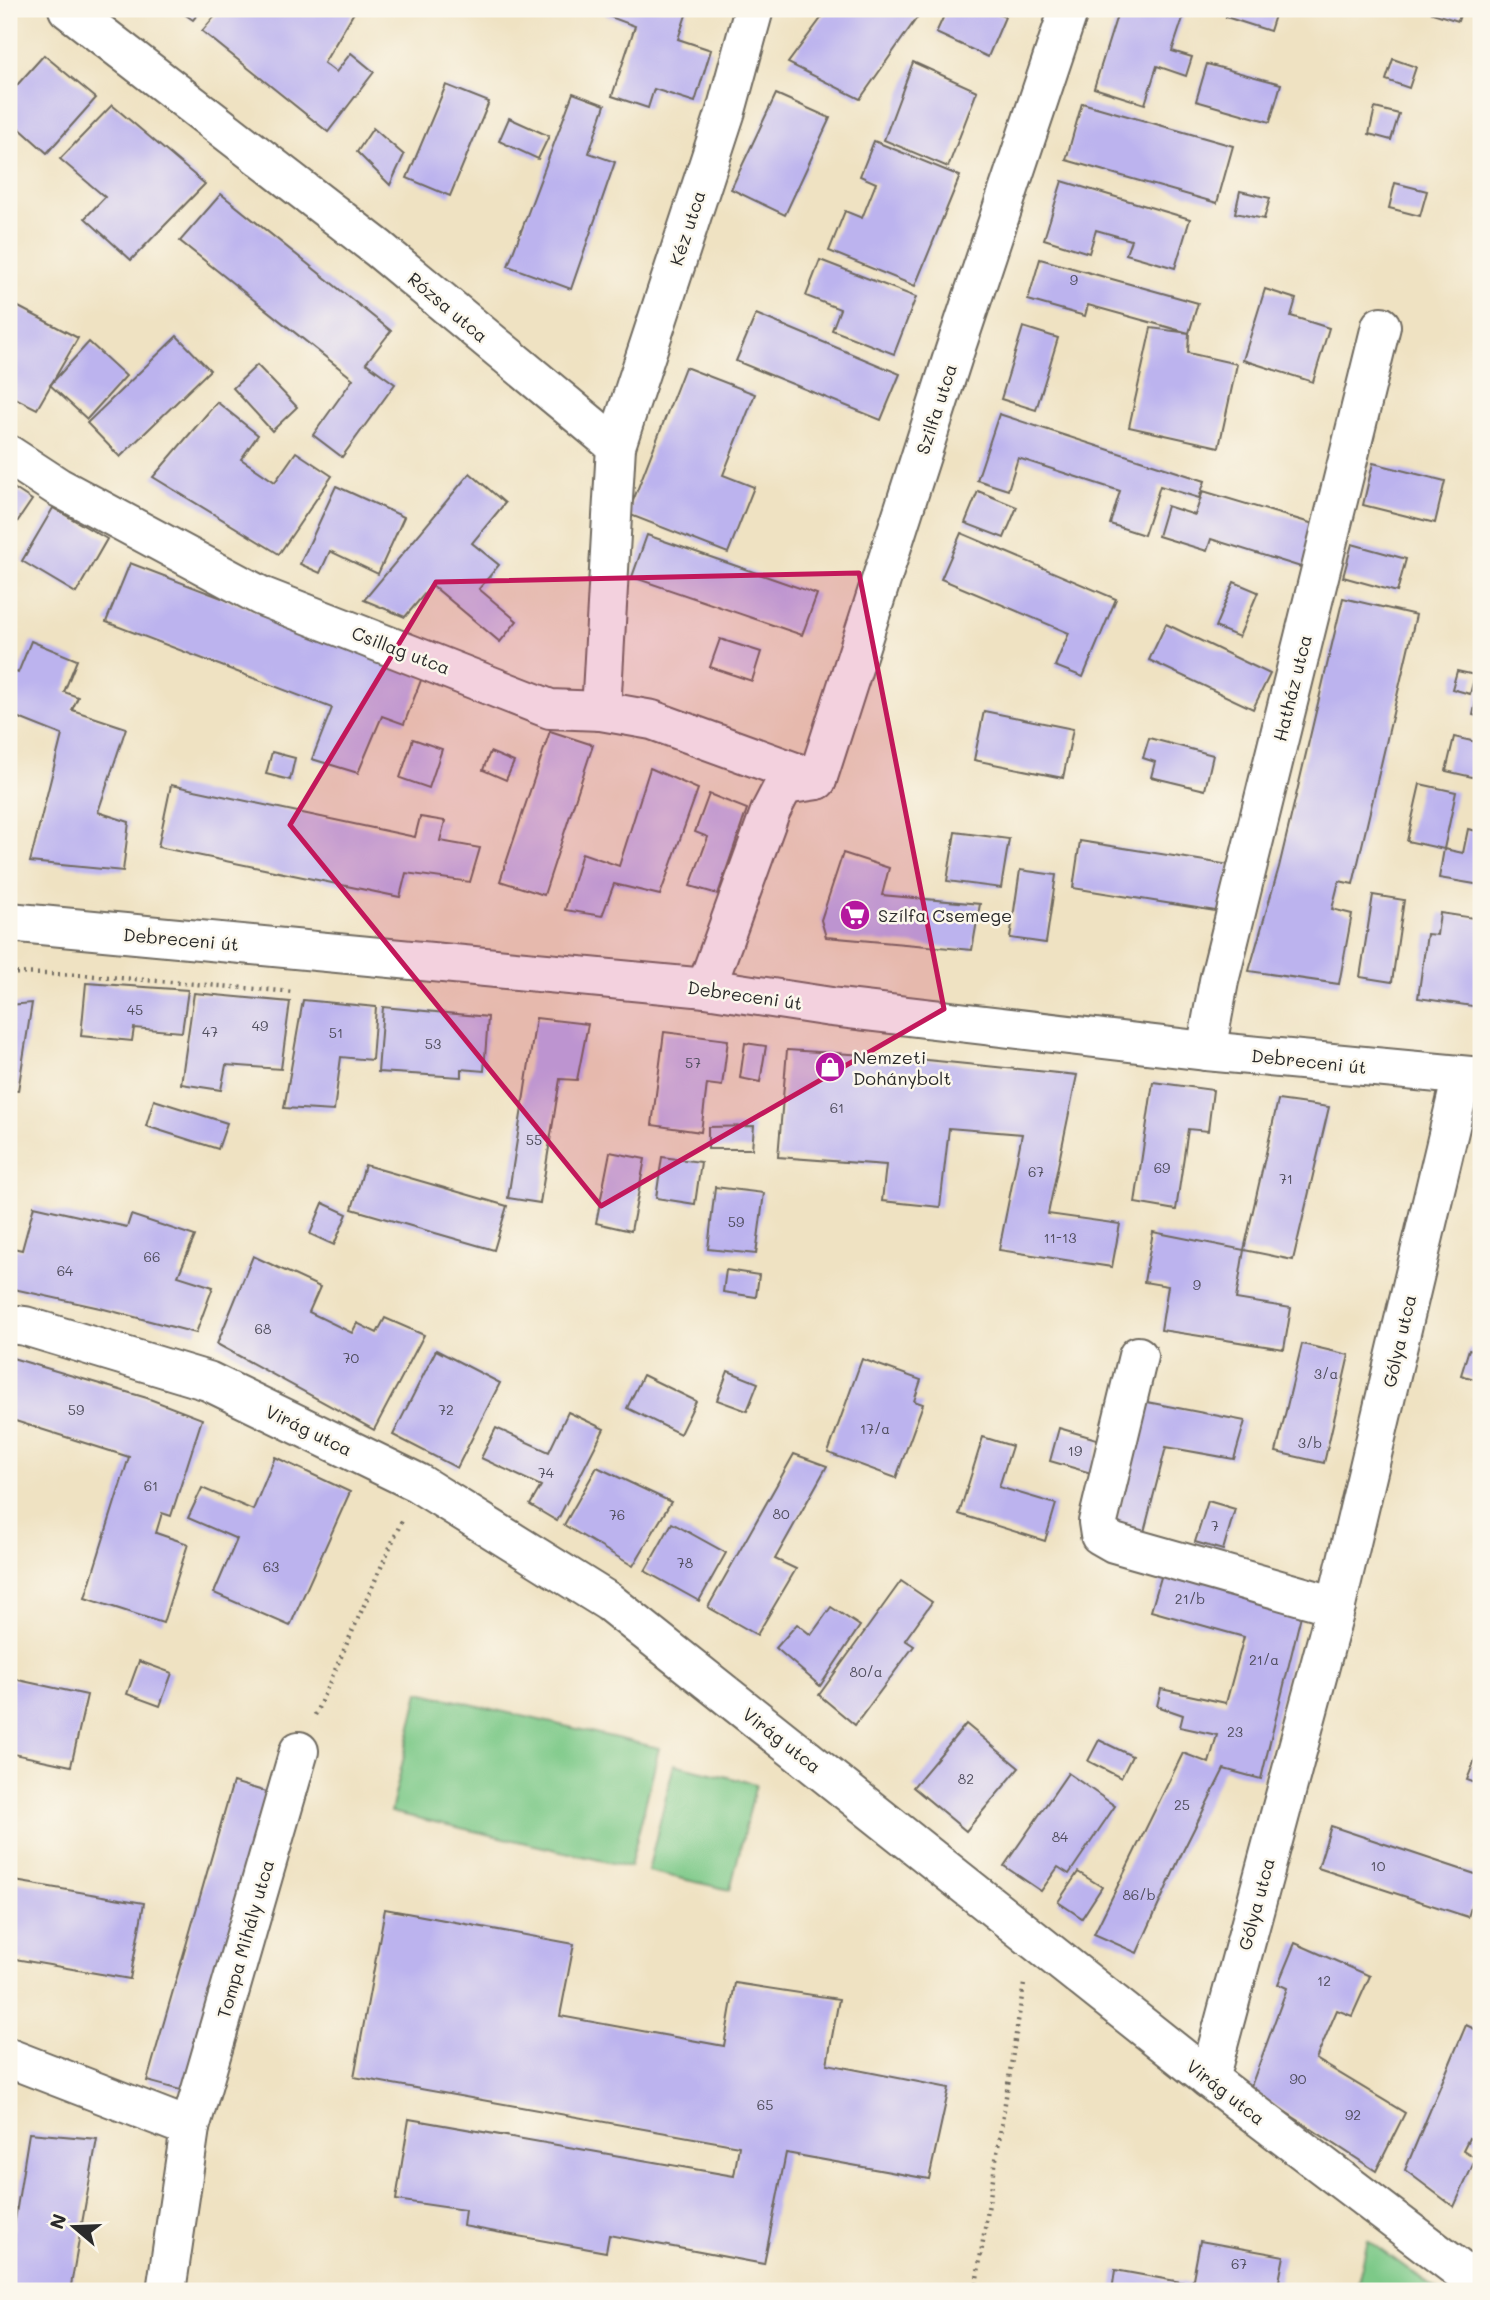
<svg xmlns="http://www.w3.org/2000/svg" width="1490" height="2300" font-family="Mali,sans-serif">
  <rect width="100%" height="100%" fill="#fbf7ec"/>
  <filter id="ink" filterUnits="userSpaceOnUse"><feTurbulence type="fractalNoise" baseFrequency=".0143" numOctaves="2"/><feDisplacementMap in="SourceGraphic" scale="14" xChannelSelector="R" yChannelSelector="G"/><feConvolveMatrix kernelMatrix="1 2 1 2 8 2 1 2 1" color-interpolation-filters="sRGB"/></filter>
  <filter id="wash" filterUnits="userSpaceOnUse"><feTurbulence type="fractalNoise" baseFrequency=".00686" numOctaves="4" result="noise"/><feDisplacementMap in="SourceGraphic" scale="28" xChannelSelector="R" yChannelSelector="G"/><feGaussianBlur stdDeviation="1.57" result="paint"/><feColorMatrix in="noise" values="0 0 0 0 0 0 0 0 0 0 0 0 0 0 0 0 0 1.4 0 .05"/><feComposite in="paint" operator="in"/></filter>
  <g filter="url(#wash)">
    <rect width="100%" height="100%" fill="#efe2c2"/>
    <g fill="#7dc988" stroke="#547a5a" stroke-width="2">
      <polygon points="419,1692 659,1748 630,1867 391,1812"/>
      <polygon points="674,1764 756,1784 730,1890 648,1871"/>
      <polygon points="1368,2240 1438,2291 1356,2291"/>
    </g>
    <g id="blocks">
      <g fill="#bcb3ee">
        <polygon points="177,9 202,9 193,20"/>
        <polygon points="221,9 356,9 324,63 336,72 351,53 374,72 328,132 202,31"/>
        <polygon points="607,9 688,9 678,39 711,50 695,102 654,89 648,108 612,96 635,26 605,15"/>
        <polygon points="828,9 923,9 860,99 788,63"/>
        <polygon points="947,9 987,9 1005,17 988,57 936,33"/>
        <polygon points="1119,9 1186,9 1172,51 1192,57 1186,76 1157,66 1145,104 1094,88"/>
        <polygon points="1229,9 1277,9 1270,31 1226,17"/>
        <polygon points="1434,9 1462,9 1458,21 1432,13"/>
        <polygon points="44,55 96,98 47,153 9,119 9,94"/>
        <polygon points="1393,59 1416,67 1409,88 1386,80"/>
        <polygon points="913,62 977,91 948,167 884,140"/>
        <polygon points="1207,64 1281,84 1270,122 1196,101"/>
        <polygon points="446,85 489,102 450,196 407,178"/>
        <polygon points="573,93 605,105 589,153 615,162 571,289 508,266"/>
        <polygon points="776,94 830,118 785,215 731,189"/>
        <polygon points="1082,103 1233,146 1217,203 1066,160"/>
        <polygon points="112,105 205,184 131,260 85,218 105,197 60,159"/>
        <polygon points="1375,108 1399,114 1391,140 1369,134"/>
        <polygon points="509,118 549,136 538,159 499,141"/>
        <polygon points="373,128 404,155 390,185 357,152"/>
        <polygon points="874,141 960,176 915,286 829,251 845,211 862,218 876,183 860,176"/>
        <polygon points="1062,181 1190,219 1175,268 1126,254 1131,240 1096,230 1089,253 1044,239"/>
        <polygon points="1395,183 1427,191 1420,216 1389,208"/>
        <polygon points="1240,191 1270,198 1264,219 1235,213"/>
        <polygon points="221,194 391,331 366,363 395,384 342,457 313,435 353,379 180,241"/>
        <polygon points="1040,259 1198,303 1189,333 1188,353 1237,364 1219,447 1129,427 1151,328 1189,333 1088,305 1085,316 1028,300"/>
        <polygon points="820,260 916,297 894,354 832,330 840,309 806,296"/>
        <polygon points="1265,289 1296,299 1291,316 1329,328 1313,382 1243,360"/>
        <polygon points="9,302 78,338 37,409 9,395"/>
        <polygon points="756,314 900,374 881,420 736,361"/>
        <polygon points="1023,327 1058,338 1036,410 1001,399"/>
        <polygon points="177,336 210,370 120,457 87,423"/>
        <polygon points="89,342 126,376 87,419 50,385"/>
        <polygon points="257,365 297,407 272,431 233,388"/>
        <polygon points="685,367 755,394 723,475 754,487 728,553 628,514"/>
        <polygon points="217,402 258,435 241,459 275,482 296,452 332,476 279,554 153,477"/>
        <polygon points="999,414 1205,481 1199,498 1160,486 1144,535 1110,524 1120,491 1018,458 1008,490 977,480"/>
        <polygon points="1373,463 1445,481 1435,523 1363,505"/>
        <polygon points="470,473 505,503 472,543 499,565 479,589 517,621 500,642 432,585 405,617 364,600"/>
        <polygon points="9,485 32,500 9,534"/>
        <polygon points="336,486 404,517 378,574 330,551 320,573 300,564"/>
        <polygon points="978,491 1017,507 1004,538 965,523"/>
        <polygon points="1203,491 1317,525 1304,568 1211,539 1207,551 1158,536 1167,506 1195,515"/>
        <polygon points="53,508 107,539 76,593 22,561"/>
        <polygon points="961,533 1116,599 1083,677 1055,666 1069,633 941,579"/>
        <polygon points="647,535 817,594 802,635 632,577"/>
        <polygon points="1352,544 1406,559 1397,592 1343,577"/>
        <polygon points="130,563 423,675 404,724 382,716 358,773 312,759 332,708 106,622"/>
        <polygon points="1234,582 1258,592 1239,637 1215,627"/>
        <polygon points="1343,598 1416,615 1353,884 1339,881 1332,909 1352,914 1339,984 1249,971 1279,867"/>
        <polygon points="1166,624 1270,674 1253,709 1149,660"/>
        <polygon points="720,639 761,652 752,681 710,667"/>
        <polygon points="31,641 77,660 64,692 78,697 72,710 126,728 98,812 129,822 123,871 30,862 62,735 9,714 9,669 18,673"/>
        <polygon points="1457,671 1475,675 1470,694 1452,689"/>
        <polygon points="1480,682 1481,682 1481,717 1473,715"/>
        <polygon points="984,711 1073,729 1063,778 974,760"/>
        <polygon points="550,731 593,745 544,895 500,881"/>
        <polygon points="1454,737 1481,743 1481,779 1446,771"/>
        <polygon points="1149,738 1213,755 1205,790 1151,777 1155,762 1143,758"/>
        <polygon points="413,739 442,749 429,788 400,778"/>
        <polygon points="272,752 295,758 290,780 266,774"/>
        <polygon points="490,752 514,762 506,780 483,770"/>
        <polygon points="650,768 698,789 660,895 614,884 602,916 565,910 582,853 619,866"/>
        <polygon points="1420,784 1456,792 1444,849 1463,853 1468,829 1481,832 1481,885 1439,878 1444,849 1407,841"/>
        <polygon points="171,785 415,837 420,817 445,821 440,841 480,848 470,882 406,873 400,897 269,870 158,847"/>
        <polygon points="709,794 747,809 718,894 690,886 708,837 695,832"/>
        <polygon points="955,832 1009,839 1001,888 947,881"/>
        <polygon points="1080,841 1230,865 1222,912 1073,888"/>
        <polygon points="843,853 889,868 882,895 980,904 972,950 826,937 821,920"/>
        <polygon points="1020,870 1056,875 1046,943 1010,938"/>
        <polygon points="1373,895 1404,900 1392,982 1360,977"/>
        <polygon points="1440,913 1481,919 1481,1005 1479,1007 1418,998 1427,934 1437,935"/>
        <polygon points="86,983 188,990 182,1032 134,1028 132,1041 81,1036"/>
        <polygon points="194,993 290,1002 281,1069 226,1065 221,1090 181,1084"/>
        <polygon points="303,1000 376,1007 372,1060 341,1057 334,1111 284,1108"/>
        <polygon points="32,1003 18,1091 9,1090 9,1005"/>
        <polygon points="383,1007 488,1017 484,1071 461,1069 461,1077 378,1072"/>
        <polygon points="536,1018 588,1024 577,1080 560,1079 540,1203 508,1198"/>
        <polygon points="664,1032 728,1040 722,1086 707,1084 701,1132 652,1125"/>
        <polygon points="745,1043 766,1046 760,1082 740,1078"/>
        <polygon points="787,1050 897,1057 1077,1075 1048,1214 1120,1224 1112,1267 999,1250 1022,1134 949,1128 940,1207 882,1201 886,1165 778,1157"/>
        <polygon points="1153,1082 1213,1090 1208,1131 1188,1129 1176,1210 1135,1203"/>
        <polygon points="154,1100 227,1123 218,1149 146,1126"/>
        <polygon points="1278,1100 1329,1107 1293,1260 1244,1250"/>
        <polygon points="754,1126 752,1149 708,1149 708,1127"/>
        <polygon points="610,1152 645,1159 631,1231 596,1223"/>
        <polygon points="662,1157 701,1162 695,1204 656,1198"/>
        <polygon points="365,1165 507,1206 494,1250 352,1209"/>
        <polygon points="715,1187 764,1193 756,1254 708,1249"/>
        <polygon points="323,1203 347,1214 334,1245 310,1234"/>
        <polygon points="34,1206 127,1227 131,1215 195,1236 178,1276 213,1287 196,1333 100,1308 9,1288 9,1247 22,1250"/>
        <polygon points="1153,1232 1244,1250 1236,1299 1291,1308 1284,1349 1161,1330 1168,1286 1144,1282"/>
        <polygon points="253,1256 320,1287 309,1312 352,1333 357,1323 377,1333 385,1318 424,1335 374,1430 217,1344"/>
        <polygon points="726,1270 759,1275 756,1297 723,1292"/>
        <polygon points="1302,1344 1349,1355 1324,1463 1276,1452"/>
        <polygon points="1469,1349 1481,1352 1481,1381 1461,1375"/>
        <polygon points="436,1350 500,1383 457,1468 393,1435"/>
        <polygon points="9,1357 147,1398 202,1419 171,1516 162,1513 156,1533 188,1544 163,1623 85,1598 129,1457 9,1419"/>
        <polygon points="862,1359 921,1380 914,1401 923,1404 896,1478 828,1453"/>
        <polygon points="728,1371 758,1383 747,1411 717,1400"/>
        <polygon points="643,1375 696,1401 680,1434 627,1408"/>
        <polygon points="1147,1402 1245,1421 1234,1459 1166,1447 1143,1536 1115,1527"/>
        <polygon points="568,1412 604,1429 557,1521 530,1505 541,1486 481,1458 496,1428 549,1452"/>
        <polygon points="1059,1428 1100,1440 1091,1473 1050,1461"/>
        <polygon points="983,1437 1012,1446 999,1487 1056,1504 1045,1541 959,1514"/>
        <polygon points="794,1454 827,1466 775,1559 796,1569 757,1635 708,1607"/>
        <polygon points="275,1457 350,1492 290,1626 214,1593 237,1539 188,1518 202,1488 253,1510"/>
        <polygon points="597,1467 671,1502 633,1566 564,1525"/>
        <polygon points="1208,1501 1235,1509 1223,1550 1195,1542"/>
        <polygon points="672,1523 726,1553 699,1601 645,1571"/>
        <polygon points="1164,1567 1304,1603 1261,1779 1224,1769 1181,1855 1137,1953 1094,1934 1183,1753 1209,1763 1217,1735 1180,1727 1183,1715 1157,1706 1161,1689 1226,1703 1244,1637 1151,1611"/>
        <polygon points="901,1581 932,1602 905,1640 914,1646 855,1725 819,1695"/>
        <polygon points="831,1607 860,1626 820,1686 776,1648 797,1624 811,1635"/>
        <polygon points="139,1661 172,1673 160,1706 127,1694"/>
        <polygon points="9,1678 87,1695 71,1766 9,1753"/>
        <polygon points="966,1724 1019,1768 966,1831 913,1787"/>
        <polygon points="1099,1740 1132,1756 1121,1778 1088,1761"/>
        <polygon points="1481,1744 1481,1785 1467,1780"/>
        <polygon points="1068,1773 1115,1806 1069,1874 1058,1867 1041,1891 1004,1866"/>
        <polygon points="233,1782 270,1793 184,2091 147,2081"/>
        <polygon points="1331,1826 1481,1876 1468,1917 1318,1868"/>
        <polygon points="1078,1872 1102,1887 1082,1918 1058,1902"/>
        <polygon points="9,1880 144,1903 130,1979 9,1958"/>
        <polygon points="385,1909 574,1944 560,2016 724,2046 735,1983 839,1999 827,2064 949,2088 929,2179 786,2153 764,2264 609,2235 606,2252 463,2226 465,2210 396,2200 409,2119 734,2176 739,2146 354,2077"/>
        <polygon points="1295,1943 1370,1976 1352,2016 1337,2010 1316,2059 1405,2113 1376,2171 1250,2089 1287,1988 1278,1984"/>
        <polygon points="1466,2025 1481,2032 1481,2145 1469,2138 1463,2150 1476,2158 1454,2207 1405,2170"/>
        <polygon points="29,2133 97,2139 70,2291 9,2291 9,2257"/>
        <polygon points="1200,2241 1284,2256 1277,2291 1112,2291 1115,2270 1192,2284"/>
      </g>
    </g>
  </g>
  <g filter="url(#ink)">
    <use href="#blocks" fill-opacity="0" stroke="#706b60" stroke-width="2"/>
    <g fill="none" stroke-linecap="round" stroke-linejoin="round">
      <g stroke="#706b60" stroke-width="42">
        <g id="minor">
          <polyline points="68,9 379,249 616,446 601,711"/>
          <polyline points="616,446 726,111 754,9"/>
          <polyline points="9,455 58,487 261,596 550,709 601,711 652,720 817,780"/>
          <polyline points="791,784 817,780 954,353 1069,9"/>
          <polyline points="9,922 706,988 831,1007 1206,1051 1481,1077"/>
          <polyline points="706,988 770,812 784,785"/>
          <polyline points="1206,1051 1219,981 1381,326"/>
          <polyline points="9,1324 25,1326 208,1381 418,1483 609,1602 1209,2079 1481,2286"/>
          <polyline points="1138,1356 1098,1522 1100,1535 1114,1543 1336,1606"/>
          <polyline points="9,2058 190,2128"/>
          <polyline points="1209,2079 1336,1606 1462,1076"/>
          <polyline points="166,2291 190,2128 299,1751"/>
        </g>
      </g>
      <g stroke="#706b60" stroke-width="4.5" stroke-dasharray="2 5" stroke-linecap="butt">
        <polyline points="9,973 84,975 294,992"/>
        <polyline points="315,1715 403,1518"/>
        <polyline points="975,2291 1024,1984"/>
      </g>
      <use href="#minor" stroke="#fff" stroke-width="38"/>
    </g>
  </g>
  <path fill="#c2185b" fill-opacity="0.2" stroke="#c2185b" stroke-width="5" stroke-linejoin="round" d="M859 573 944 1009 601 1206 290 825 436 582Z"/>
  <defs>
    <g id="supermarket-disc" transform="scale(1.575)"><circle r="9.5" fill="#b5179e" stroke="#fbf7ec"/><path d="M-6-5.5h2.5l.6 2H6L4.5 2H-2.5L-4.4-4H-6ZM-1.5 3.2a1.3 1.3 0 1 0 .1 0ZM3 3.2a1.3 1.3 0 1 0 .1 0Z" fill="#fff"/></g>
    <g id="shop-disc" transform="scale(1.575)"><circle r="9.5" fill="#b5179e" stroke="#fbf7ec"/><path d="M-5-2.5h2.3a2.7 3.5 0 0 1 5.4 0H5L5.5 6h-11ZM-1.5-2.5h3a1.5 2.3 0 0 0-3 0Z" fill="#fff"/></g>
  </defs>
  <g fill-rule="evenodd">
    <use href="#supermarket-disc" x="855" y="915"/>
    <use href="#shop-disc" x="830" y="1067"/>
  </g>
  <g text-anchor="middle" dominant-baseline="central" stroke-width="5" stroke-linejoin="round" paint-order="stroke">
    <g font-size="14" fill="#4f4d5c">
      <text x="1074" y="279">9</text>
      <text x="135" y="1009">45</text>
      <text x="260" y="1025">49</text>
      <text x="210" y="1031">47</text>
      <text x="336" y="1032">51</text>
      <text x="433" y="1043">53</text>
      <text x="693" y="1062">57</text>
      <text x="837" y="1107">61</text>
      <text x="534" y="1139">55</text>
      <text x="1162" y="1167">69</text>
      <text x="1036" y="1171">67</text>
      <text x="1286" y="1178">71</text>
      <text x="736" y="1221">59</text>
      <text x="1060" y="1237">11-13</text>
      <text x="152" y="1256">66</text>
      <text x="65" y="1270">64</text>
      <text x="1197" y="1284">9</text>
      <text x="263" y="1328">68</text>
      <text x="351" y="1357">70</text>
      <text x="1326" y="1373">3/a</text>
      <text x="76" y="1409">59</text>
      <text x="446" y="1409">72</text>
      <text x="875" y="1428">17/a</text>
      <text x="1310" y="1442">3/b</text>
      <text x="1075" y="1450">19</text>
      <text x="546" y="1472">74</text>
      <text x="151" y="1485">61</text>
      <text x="781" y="1513">80</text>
      <text x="617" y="1514">76</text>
      <text x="1215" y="1525">7</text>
      <text x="685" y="1562">78</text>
      <text x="271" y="1566">63</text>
      <text x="1190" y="1598">21/b</text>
      <text x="1264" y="1659">21/a</text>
      <text x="866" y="1671">80/a</text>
      <text x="1235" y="1731">23</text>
      <text x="966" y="1778">82</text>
      <text x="1182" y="1804">25</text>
      <text x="1060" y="1836">84</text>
      <text x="1378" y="1865">10</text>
      <text x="1139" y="1894">86/b</text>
      <text x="1324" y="1980">12</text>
      <text x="1298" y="2078">90</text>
      <text x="765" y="2104">65</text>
      <text x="1353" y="2114">92</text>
      <text x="1239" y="2263">67</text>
    </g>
    <g font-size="18" fill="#2b2b2b" stroke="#fbf7ec">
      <text transform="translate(687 228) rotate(-72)">Kéz utca</text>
      <text transform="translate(448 307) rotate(40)">Rózsa utca</text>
      <text transform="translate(936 409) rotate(-72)">Szilfa utca</text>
      <text transform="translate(401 650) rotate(21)">Csillag utca</text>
      <text transform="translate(1292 688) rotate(-76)">Hatház utca</text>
      <text transform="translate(181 939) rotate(5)">Debreceni út</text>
      <text transform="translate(745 995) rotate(8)">Debreceni út</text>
      <text transform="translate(1309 1061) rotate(6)">Debreceni út</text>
      <text transform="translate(1399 1341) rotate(-77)">Gólya utca</text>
      <text transform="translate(309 1430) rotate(26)">Virág utca</text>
      <text transform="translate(782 1740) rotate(38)">Virág utca</text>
      <text transform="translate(1256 1904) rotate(-75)">Gólya utca</text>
      <text transform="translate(245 1939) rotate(-74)">Tompa Mihály utca</text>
      <text transform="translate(1226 2092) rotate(38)">Virág utca</text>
    </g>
    <g font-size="18" fill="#2b2b2b" stroke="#fbf7ec" text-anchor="start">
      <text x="878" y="915">Szílfa Csemege</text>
      <text x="853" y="1057">Nemzeti<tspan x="853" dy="21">Dohánybolt</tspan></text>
    </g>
  </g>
  <rect width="1490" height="2300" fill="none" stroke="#fbf7ec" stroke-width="35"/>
  <g transform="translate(74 2227) rotate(289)" stroke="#fbf7ec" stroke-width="5" paint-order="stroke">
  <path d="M0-5L12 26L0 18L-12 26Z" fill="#2b2b2b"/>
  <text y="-10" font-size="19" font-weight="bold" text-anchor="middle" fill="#2b2b2b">N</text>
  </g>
</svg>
